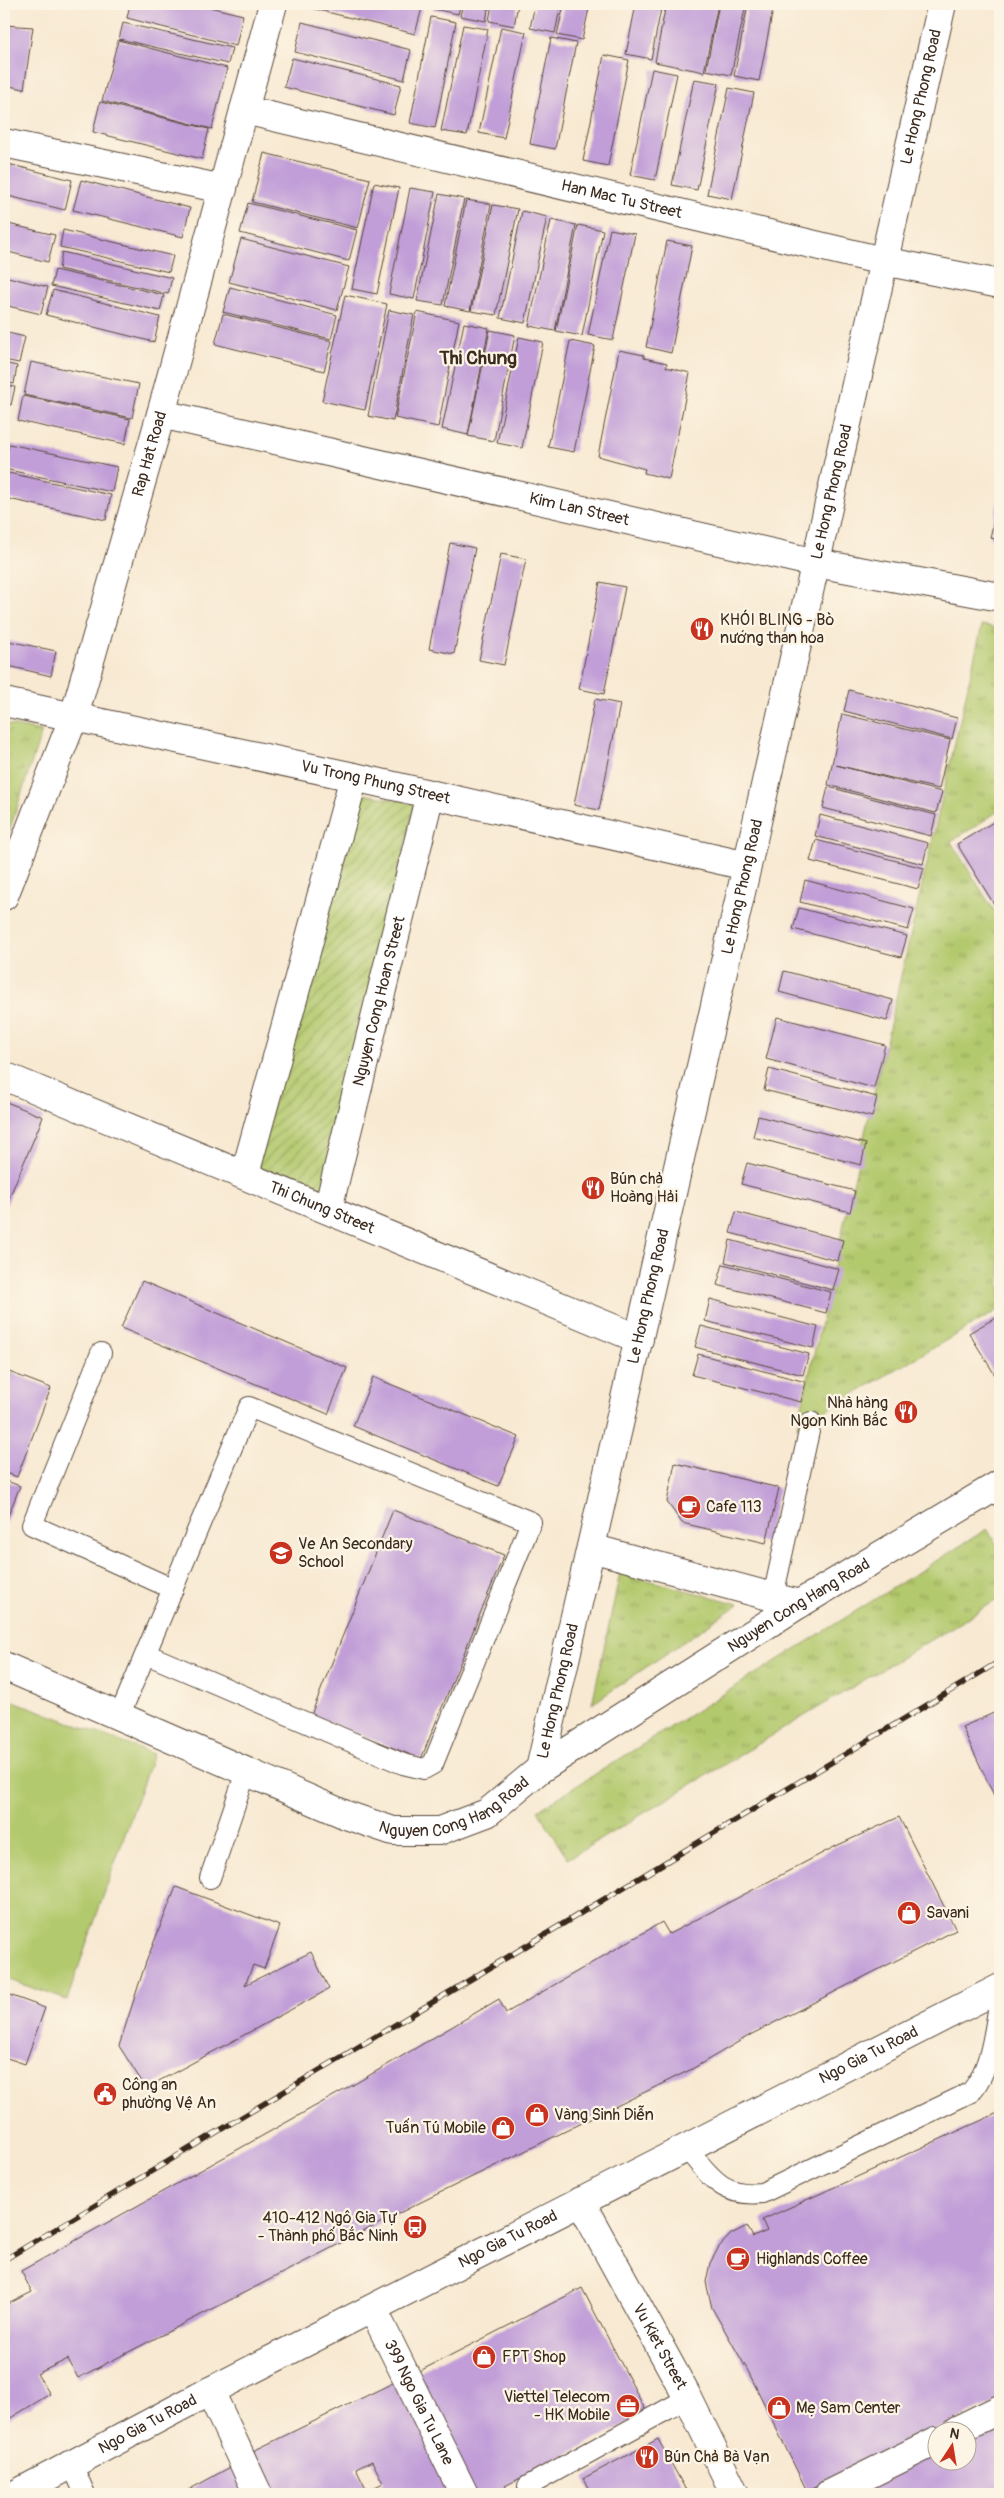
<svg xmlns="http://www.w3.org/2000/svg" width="1004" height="2498" font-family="Pangolin,sans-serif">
  <defs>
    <pattern id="park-tufts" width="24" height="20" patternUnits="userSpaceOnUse" patternTransform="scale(1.25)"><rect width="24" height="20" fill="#b3c96d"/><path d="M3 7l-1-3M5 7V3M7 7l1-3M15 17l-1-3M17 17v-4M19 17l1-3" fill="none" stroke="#93a359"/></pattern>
    <pattern id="garden-furrows" width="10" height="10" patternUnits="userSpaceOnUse" patternTransform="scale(1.25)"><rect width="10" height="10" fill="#b3c96d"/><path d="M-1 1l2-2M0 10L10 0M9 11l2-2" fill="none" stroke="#93a359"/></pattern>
  </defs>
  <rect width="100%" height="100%" fill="#fcf5e5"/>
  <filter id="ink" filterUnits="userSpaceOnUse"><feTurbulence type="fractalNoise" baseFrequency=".02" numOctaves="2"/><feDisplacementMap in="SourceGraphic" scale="10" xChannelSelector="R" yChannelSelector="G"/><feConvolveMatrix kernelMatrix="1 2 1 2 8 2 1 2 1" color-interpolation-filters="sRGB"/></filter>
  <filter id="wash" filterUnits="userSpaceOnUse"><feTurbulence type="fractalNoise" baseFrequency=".0096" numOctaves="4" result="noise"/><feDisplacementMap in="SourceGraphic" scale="20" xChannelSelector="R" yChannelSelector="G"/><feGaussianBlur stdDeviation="1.12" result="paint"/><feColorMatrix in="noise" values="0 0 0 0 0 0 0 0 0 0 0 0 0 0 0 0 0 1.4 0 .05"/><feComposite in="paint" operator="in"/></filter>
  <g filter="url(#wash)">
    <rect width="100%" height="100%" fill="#f8e9d2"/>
    <g fill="url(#park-tufts)" stroke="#777a46">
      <polygon points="982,625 1000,629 1000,810 951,842 1000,920 1000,1309 797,1427"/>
      <polygon points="4,724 42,731 4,847"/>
      <polygon points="987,1529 1000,1549 1000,1598 568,1859 538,1810"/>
      <polygon points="620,1573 739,1604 592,1704"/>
    </g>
    <polygon fill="url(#garden-furrows)" stroke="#777a46" points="363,794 415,803 322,1194 255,1167"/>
    <polygon fill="#b3c96d" stroke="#777a46" points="11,1700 153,1754 67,2000 4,1978 4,1719"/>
    <g id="blocks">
      <g fill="#c19ed8" fill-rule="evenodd">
        <polygon points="130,4 197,4 243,15 236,46 127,18"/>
        <polygon points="307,4 423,4 415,34 307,7"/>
        <polygon points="434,4 461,4 458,14 433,9"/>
        <polygon points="463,4 489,4 486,21 460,16"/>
        <polygon points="492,4 518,4 514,26 489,21"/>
        <polygon points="535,4 561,4 555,33 530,28"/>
        <polygon points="564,4 590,4 582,40 557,35"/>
        <polygon points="636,4 662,4 651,59 626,54"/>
        <polygon points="666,4 718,4 704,72 655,62"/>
        <polygon points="719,4 746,4 731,75 706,70"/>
        <polygon points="748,4 774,4 759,81 734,76"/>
        <polygon points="431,17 456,22 435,128 410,123"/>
        <polygon points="302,22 411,50 404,80 295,52"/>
        <polygon points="123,23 232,48 228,64 119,39"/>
        <polygon points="4,25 33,27 24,89 4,85"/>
        <polygon points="463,25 488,29 467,135 441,131"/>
        <polygon points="501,27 526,32 504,138 479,133"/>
        <polygon points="551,38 576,43 555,149 530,144"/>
        <polygon points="118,40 227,68 212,129 102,101"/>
        <polygon points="604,55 629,60 608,166 583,161"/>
        <polygon points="292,58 401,85 394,115 284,87"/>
        <polygon points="652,69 677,74 655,180 630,175"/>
        <polygon points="694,79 719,83 697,190 672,185"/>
        <polygon points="729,88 754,93 732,199 707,194"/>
        <polygon points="100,102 209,129 202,159 93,132"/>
        <polygon points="264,153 370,179 358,228 252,202"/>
        <polygon points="4,163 72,180 65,210 4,195"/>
        <polygon points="81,180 190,208 183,237 73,210"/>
        <polygon points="374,183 399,188 377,294 352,289"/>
        <polygon points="410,188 435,192 414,299 389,294"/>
        <polygon points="439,194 464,199 443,305 417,301"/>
        <polygon points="466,200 491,204 470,311 445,306"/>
        <polygon points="248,203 357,230 349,261 240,233"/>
        <polygon points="493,205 518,209 496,315 471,311"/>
        <polygon points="522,211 547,217 525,323 500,318"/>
        <polygon points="551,220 576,225 555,331 529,326"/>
        <polygon points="4,223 55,235 48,262 4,251"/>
        <polygon points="578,225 603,230 582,336 556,331"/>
        <polygon points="610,229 635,234 613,340 588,335"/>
        <polygon points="63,230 173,256 169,272 60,247"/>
        <polygon points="241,239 349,267 337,310 229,282"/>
        <polygon points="667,241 692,246 671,353 646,347"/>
        <polygon points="62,252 172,278 168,294 59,269"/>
        <polygon points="55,270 164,295 160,311 51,286"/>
        <polygon points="4,276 48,287 41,314 4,305"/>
        <polygon points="230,287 337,315 331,339 223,312"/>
        <polygon points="53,290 160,317 154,342 46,315"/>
        <polygon points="345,295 387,304 365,410 322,401"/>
        <polygon points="389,310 414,315 393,421 368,416"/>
        <polygon points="417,312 459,321 438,427 395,418"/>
        <polygon points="223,314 332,341 324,371 215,344"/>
        <polygon points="464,323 489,328 468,435 442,429"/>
        <polygon points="490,330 515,335 494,441 468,436"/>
        <polygon points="4,332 25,337 19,363 4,360"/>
        <polygon points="519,337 543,342 522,448 497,443"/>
        <polygon points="570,341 595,346 574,452 548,447"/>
        <polygon points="619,350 644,355 644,358 667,363 666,367 690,373 669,479 644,473 645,469 598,456"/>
        <polygon points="31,362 139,384 132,418 24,395"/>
        <polygon points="4,363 17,366 14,384 4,382"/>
        <polygon points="4,384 15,387 11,405 4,403"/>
        <polygon points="23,396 130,419 125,444 18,421"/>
        <polygon points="9,444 117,467 112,492 4,469"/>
        <polygon points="4,472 111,495 106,520 4,498"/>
        <polygon points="999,497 1000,497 1000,540 990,538"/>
        <polygon points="450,543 475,548 454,654 429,649"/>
        <polygon points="501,554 526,559 504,665 479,660"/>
        <polygon points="600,582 625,587 604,694 579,689"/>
        <polygon points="4,640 56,651 51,676 4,665"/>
        <polygon points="849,690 957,718 952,739 844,711"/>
        <polygon points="595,699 620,704 599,810 574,805"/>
        <polygon points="842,714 950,740 939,789 836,765 942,792 936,813 828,785"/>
        <polygon points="828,787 936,815 931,836 823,808"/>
        <polygon points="820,815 928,843 923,864 815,836"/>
        <polygon points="1000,818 1000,914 957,844"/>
        <polygon points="816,840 924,868 918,889 810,861"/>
        <polygon points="805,880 914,909 908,930 800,902"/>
        <polygon points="799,908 907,936 901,957 793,929"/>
        <polygon points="784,971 893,1000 887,1021 779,992"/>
        <polygon points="777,1017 885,1045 874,1088 766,1059"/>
        <polygon points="769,1069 877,1097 872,1117 764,1090"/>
        <polygon points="4,1101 43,1117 4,1210"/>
        <polygon points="758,1116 866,1144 861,1165 753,1137"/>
        <polygon points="747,1163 855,1191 850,1212 741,1184"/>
        <polygon points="736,1212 843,1240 838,1261 730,1233"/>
        <polygon points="730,1240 839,1269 833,1290 725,1262"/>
        <polygon points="723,1264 831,1292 826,1313 717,1285"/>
        <polygon points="142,1281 347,1368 328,1414 121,1328"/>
        <polygon points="710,1299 818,1327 813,1348 705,1321"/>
        <polygon points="995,1318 1000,1327 1000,1383 969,1333"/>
        <polygon points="701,1326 809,1354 803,1375 695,1347"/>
        <polygon points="698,1354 806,1382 801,1402 692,1375"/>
        <polygon points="4,1370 51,1388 17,1477 4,1472"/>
        <polygon points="373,1377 519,1437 498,1486 353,1426"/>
        <polygon points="675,1463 779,1488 766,1543 682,1523 667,1502"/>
        <polygon points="4,1480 20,1486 4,1526"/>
        <polygon points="393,1510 504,1555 421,1759 311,1715"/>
        <polygon points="996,1712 1000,1721 1000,1808 962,1727"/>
        <polygon points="899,1817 956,1930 752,2034 692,2069 417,2204 78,2378 68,2359 37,2374 50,2394 4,2422 4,2306 32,2292 21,2271 353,2085 499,1999 506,2013 662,1922 669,1934 836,1846"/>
        <polygon points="176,1887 280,1926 264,1969 253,1965 245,1985 311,1952 329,1989 146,2088 119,2046 146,1962"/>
        <polygon points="4,1993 45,2008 25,2064 4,2057"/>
        <polygon points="1000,2112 1000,2400 807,2491 748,2371 712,2308 706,2282 710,2263 719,2247 731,2234 747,2226 753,2237 767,2231 762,2220"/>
        <polygon points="582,2288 647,2413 505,2486 509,2494 469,2494 408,2377"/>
        <path d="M401 2379 463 2494H262L243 2456ZM372 2461 383 2483 367 2491 356 2469Z"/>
        <polygon points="1000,2417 1000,2494 840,2494 936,2448 936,2460 966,2460 966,2434"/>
        <polygon points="658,2439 688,2494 592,2494 584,2478"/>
        <polygon points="236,2464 252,2494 181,2494"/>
      </g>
    </g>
  </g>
  <g filter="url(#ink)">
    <use href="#blocks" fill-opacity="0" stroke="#574739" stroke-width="1"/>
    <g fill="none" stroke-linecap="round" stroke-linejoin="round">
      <g stroke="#574739" stroke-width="22">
        <g id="service">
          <polyline points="101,1353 32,1525 173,1589"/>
          <polyline points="773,1597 811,1422"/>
          <polyline points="119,1717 249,1407 531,1522 433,1764 424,1769 403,1764 146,1654"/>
          <polyline points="210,1878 246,1772"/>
          <path d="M685 2147C711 2176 720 2197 762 2193L971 2092C992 2067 994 2031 1000 1999"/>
          <polyline points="72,2465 85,2494"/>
          <polyline points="532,2494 528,2486 688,2398"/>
        </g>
      </g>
      <g stroke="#574739" stroke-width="30">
        <g id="minor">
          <path id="s1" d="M244 110 883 261 1000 284"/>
          <polyline points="4,143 223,189"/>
          <path id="s2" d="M161 414 816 563 1000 597"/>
          <path id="s3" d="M4 702 354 777 747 866"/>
          <path id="s4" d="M4 896 74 716 161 414 273 4"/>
          <path id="s5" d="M4 1076 639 1339"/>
          <polyline points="245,1174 354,777"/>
          <path id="s6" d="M328 1209 430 794"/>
          <polyline points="591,1548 799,1604"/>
          <path id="s7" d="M4 1666 346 1815 393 1831H439L487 1813 540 1769 799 1604 1000 1484"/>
          <path id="s8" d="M580 2201 688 2398 735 2494"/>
          <path id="s9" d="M373 2309 464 2494"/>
          <polyline points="210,2391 258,2494"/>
          <polyline points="957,2430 1000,2409"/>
          <polyline points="829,2494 936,2441"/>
        </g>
      </g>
      <g stroke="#574739" stroke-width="30">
        <g id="tertiary">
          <path id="s10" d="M540 1769 747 866 942 4"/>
        </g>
      </g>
      <g stroke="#574739" stroke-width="30">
        <g id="primary">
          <path id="s11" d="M16 2494 210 2391 1000 1988"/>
        </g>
      </g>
      <use href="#service" stroke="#fff" stroke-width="20"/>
      <use href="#minor" stroke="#fff" stroke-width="28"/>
      <use href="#tertiary" stroke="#fff" stroke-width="28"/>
      <use href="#primary" stroke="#fff" stroke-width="28"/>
      <g stroke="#3b2a1e" stroke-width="5.5">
        <polyline id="rail" points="4,2260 1000,1661"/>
      </g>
      <use href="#rail" stroke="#fcf5e5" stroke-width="4" stroke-dasharray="11" stroke-linecap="butt"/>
    </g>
  </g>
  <defs>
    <g id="restaurant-disc" transform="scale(1.25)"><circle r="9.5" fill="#c8321e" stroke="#fcf5e5"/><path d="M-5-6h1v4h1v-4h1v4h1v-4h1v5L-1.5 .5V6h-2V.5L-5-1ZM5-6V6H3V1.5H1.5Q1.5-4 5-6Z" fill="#fff"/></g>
    <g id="cafe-disc" transform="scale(1.25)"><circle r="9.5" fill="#c8321e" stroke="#fcf5e5"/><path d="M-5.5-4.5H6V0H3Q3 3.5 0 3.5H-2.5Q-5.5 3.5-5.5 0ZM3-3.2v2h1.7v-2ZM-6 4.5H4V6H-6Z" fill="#fff"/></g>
    <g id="school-disc" transform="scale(1.25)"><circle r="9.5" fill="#c8321e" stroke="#fcf5e5"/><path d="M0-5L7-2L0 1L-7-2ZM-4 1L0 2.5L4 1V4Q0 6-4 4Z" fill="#fff"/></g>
    <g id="shop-disc" transform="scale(1.25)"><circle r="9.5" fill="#c8321e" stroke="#fcf5e5"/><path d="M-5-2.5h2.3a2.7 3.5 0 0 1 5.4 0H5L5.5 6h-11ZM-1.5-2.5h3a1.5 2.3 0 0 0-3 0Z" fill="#fff"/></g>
    <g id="civic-disc" transform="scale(1.25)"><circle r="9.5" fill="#c8321e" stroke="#fcf5e5"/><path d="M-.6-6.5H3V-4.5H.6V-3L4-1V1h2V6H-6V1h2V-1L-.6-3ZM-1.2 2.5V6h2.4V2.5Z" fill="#fff"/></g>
    <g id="bus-disc" transform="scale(1.25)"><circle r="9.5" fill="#c8321e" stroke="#fcf5e5"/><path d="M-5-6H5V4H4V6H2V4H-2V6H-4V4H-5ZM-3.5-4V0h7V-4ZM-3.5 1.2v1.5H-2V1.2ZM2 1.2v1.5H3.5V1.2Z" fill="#fff"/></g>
    <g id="office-disc" transform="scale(1.25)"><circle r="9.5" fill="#c8321e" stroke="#fcf5e5"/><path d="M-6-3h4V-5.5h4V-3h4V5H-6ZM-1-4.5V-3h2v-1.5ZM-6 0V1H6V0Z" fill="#fff"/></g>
  </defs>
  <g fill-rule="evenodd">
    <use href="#restaurant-disc" x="702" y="629"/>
    <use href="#restaurant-disc" x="593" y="1188"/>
    <use href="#restaurant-disc" x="906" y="1412"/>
    <use href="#cafe-disc" x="689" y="1507"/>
    <use href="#school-disc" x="281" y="1553"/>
    <use href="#shop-disc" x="909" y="1913"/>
    <use href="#civic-disc" x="105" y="2094"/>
    <use href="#shop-disc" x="537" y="2115"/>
    <use href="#shop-disc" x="503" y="2128"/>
    <use href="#bus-disc" x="415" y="2227"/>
    <use href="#cafe-disc" x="738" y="2259"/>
    <use href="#shop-disc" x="484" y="2357"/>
    <use href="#office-disc" x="628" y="2406"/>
    <use href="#shop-disc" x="779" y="2408"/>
    <use href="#restaurant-disc" x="647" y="2457"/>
  </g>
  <g text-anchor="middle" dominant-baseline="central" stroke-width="4.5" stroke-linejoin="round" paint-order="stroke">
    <g font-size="16" fill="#3b2a1e" stroke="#fcf5e5">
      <text stroke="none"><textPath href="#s10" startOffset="1715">Le Hong Phong Road</textPath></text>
      <text stroke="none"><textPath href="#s1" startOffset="388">Han Mac Tu Street</textPath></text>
      <text stroke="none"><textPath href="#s4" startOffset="466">Rap Hat Road</textPath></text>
      <text stroke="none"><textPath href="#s10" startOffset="1310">Le Hong Phong Road</textPath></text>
      <text stroke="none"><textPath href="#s2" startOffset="429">Kim Lan Street</textPath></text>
      <text stroke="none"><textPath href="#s3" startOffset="380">Vu Trong Phung Street</textPath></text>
      <text stroke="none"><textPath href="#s10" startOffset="905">Le Hong Phong Road</textPath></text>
      <text stroke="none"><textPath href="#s6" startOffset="214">Nguyen Cong Hoan Street</textPath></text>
      <text stroke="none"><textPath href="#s5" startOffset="344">Thi Chung Street</textPath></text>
      <text stroke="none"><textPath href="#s10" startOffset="485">Le Hong Phong Road</textPath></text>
      <text stroke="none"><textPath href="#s7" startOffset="895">Nguyen Cong Hang Road</textPath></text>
      <text stroke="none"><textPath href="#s10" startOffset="80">Le Hong Phong Road</textPath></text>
      <text stroke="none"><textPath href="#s7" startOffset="490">Nguyen Cong Hang Road</textPath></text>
      <text stroke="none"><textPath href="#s11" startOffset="959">Ngo Gia Tu Road</textPath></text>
      <text stroke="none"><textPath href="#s11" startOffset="554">Ngo Gia Tu Road</textPath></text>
      <text stroke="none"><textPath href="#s8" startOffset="166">Vu Kiet Street</textPath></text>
      <text stroke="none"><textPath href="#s9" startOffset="104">399 Ngo Gia Tu Lane</textPath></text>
      <text stroke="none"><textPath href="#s11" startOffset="149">Ngo Gia Tu Road</textPath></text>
    </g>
    <g font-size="16" fill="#3b2a1e" stroke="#fcf5e5" text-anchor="start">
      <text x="720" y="620">KHÓI BLING - Bò<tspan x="720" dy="18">nướng than hoa</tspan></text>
      <text x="610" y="1179">Bún chả<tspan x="610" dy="18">Hoàng Hải</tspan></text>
      <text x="888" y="1403" text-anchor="end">Nhà hàng<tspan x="888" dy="18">Ngon Kinh Bắc</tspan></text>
      <text x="706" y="1507">Cafe 113</text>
      <text x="298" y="1544">Ve An Secondary<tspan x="298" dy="18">School</tspan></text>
      <text x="926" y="1913">Savani</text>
      <text x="122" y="2085">Công an<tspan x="122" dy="18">phường Vệ An</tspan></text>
      <text x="554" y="2115">Vàng Sinh Diễn</text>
      <text x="486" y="2128" text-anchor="end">Tuấn Tú Mobile</text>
      <text x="398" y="2218" text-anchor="end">410-412 Ngô Gia Tự<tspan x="398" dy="18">- Thành phố Bắc Ninh</tspan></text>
      <text x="756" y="2259">Highlands Coffee</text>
      <text x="502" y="2357">FPT Shop</text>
      <text x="610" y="2397" text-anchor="end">Viettel Telecom<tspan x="610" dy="18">- HK Mobile</tspan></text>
      <text x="796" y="2408">Mẹ Sam Center</text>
      <text x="664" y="2457">Bún Chả Bà Vạn</text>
    </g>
    <g font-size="19" font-weight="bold" fill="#3b2a1e" stroke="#fcf5e5">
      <text x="478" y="358">Thi Chung</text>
    </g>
  </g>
  <rect width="1004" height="2498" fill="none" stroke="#fcf5e5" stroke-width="20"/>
  <g transform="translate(952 2446) rotate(12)"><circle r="24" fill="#fcf5e5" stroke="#afa495"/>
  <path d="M0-4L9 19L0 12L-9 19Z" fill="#c8321e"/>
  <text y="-8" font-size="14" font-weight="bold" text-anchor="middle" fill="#3b2a1e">N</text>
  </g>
</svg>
